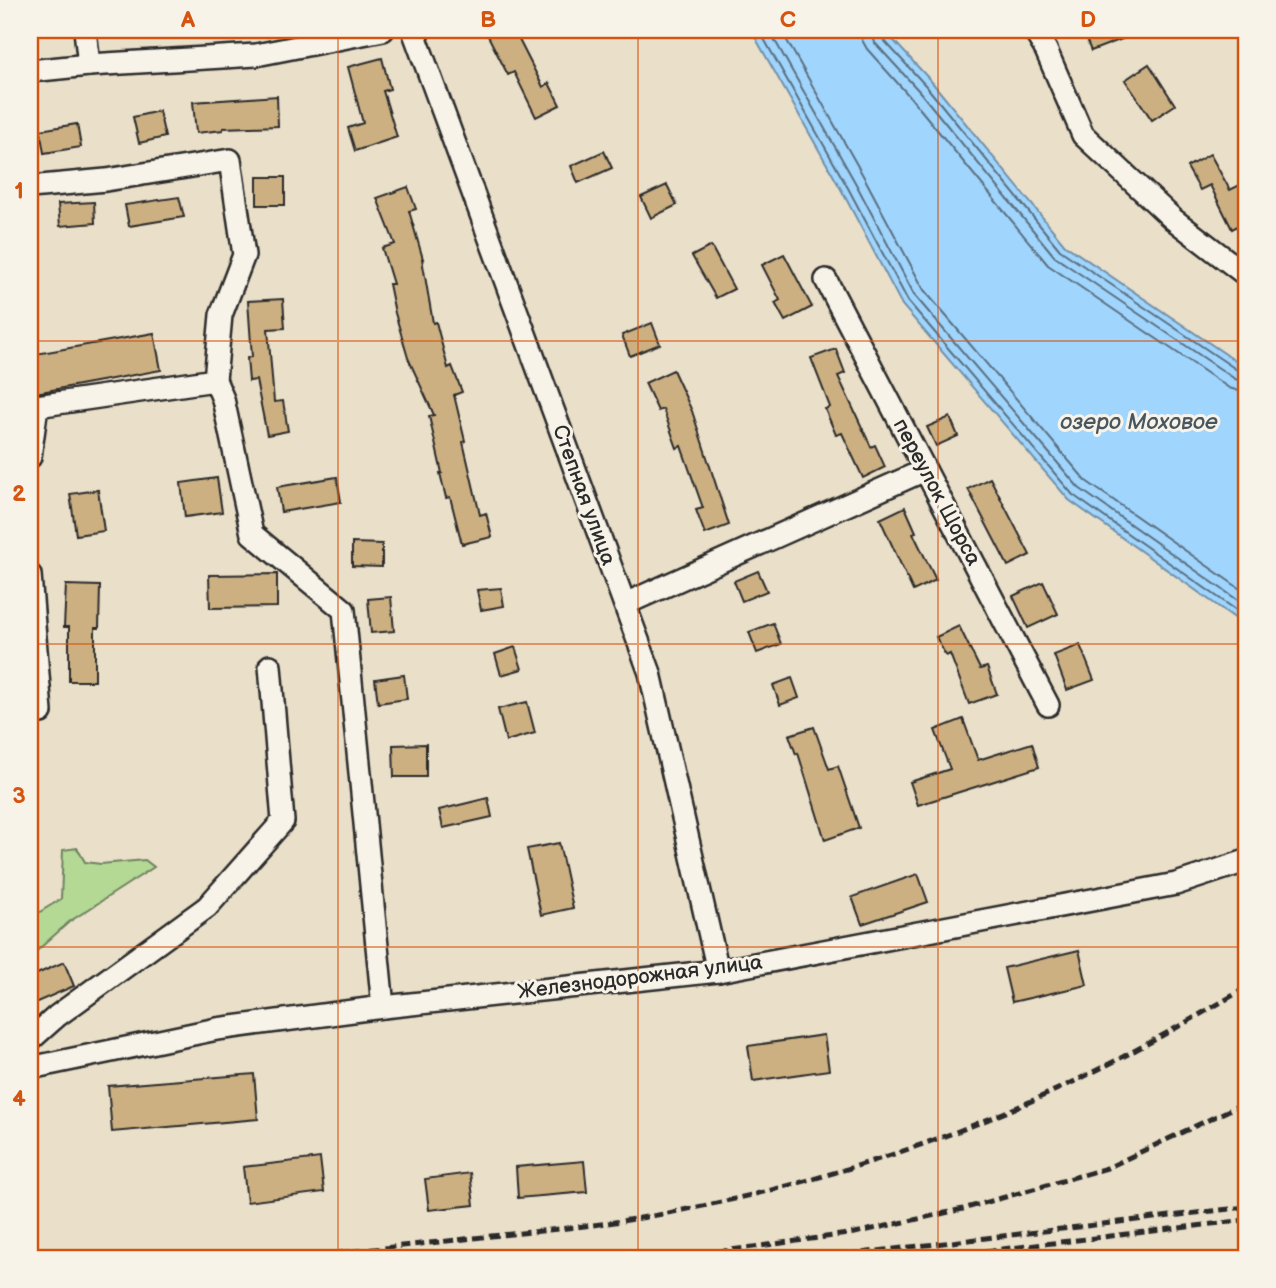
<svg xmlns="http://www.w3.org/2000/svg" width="1276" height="1288" font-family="'Balsamiq Sans',sans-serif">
  <rect width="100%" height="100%" fill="#eadfc9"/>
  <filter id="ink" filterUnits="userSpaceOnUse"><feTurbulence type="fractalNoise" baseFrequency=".0143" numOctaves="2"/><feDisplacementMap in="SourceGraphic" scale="14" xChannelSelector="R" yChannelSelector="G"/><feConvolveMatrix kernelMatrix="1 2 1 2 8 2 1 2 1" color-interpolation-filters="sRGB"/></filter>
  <g filter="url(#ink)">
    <polygon fill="#b3d995" stroke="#6f8260" stroke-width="2" points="77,848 85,862 101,864 145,860 154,867 69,922 30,957 30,918 61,899 63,850"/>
    <polygon fill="#a0d5fe" stroke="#7191aa" stroke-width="2" points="751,30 884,30 931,81 1065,245 1246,368 1246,626 1069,500 902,305 842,191"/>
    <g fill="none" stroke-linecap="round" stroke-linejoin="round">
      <g stroke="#5a6f7f" stroke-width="2">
        <polyline points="759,30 848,188 908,301 1073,495 1246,617"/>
        <polyline points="769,30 856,184 915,296 1079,488 1246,606"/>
        <polyline points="781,30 865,179 924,290 1086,481 1246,593"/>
        <polyline points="860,30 862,40 867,49 911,98 1048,265 1229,388 1246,393"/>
        <polyline points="871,30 875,43 919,91 1055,257 1235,379 1246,382"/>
        <polyline points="880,30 881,37 926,86 1060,250 1240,372 1246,373"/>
      </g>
    </g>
    <g fill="#ccb082" stroke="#2b2b2b" stroke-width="2">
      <polygon points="485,30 514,30 543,87 549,83 560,105 536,117 514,72 508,75"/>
      <polygon points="1082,30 1143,30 1143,31 1091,51"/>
      <polygon points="382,58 390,89 383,91 397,137 355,151 348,128 363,123 348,67"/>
      <polygon points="1149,64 1175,105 1152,120 1125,80"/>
      <polygon points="277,96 278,126 223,128 223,130 196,133 193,102"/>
      <polygon points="159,111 165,137 139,143 133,117"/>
      <polygon points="77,124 81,147 44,153 40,130"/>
      <polygon points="604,151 612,168 578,183 571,166"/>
      <polygon points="1210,154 1230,190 1246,182 1246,221 1232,229 1210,185 1200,190 1187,167"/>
      <rect x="257" y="177" width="28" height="28"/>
      <polygon points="667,185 677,205 651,218 641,197"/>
      <polygon points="408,187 416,209 409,211 423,259 422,259 433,323 436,322 448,368 452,366 462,392 454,395 465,441 463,442 480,515 486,513 492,537 462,544 450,497 446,498 440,473 442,473 429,416 434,415 408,358 395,313 389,284 393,284 382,248 395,244 377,198"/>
      <polygon points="179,197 184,217 129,226 125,205"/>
      <polygon points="94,202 95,223 60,226 58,204"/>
      <polygon points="711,246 734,289 716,298 692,256"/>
      <polygon points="784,254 812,307 785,321 775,303 780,300 762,265"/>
      <polygon points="283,299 285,328 268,329 274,402 283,401 288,431 267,435 256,380 249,381 247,358 252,357 248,301"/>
      <polygon points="652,323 660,344 630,356 622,335"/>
      <polygon points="154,333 161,370 30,394 30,355"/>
      <polygon points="836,349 845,373 838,376 871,447 875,445 885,467 863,478 842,433 836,435 825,409 830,407 811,358"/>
      <polygon points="673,370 692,411 729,525 705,534 696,510 703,508 681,446 677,448 663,409 658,411 645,383"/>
      <polygon points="950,417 958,436 936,446 927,427"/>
      <polygon points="337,477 341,502 281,512 277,487"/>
      <polygon points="217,478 222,512 185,517 181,483"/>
      <polygon points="990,478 1030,555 1008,566 968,489"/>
      <polygon points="98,490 104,531 76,535 70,494"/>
      <polygon points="905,507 916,532 913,533 936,580 913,591 880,519"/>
      <polygon points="352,543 382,544 382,567 352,566"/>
      <polygon points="758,571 767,591 742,601 734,581"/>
      <polygon points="277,574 277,607 210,608 209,575"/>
      <polygon points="1043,582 1058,614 1028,628 1013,596"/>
      <polygon points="66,585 100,586 99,628 95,628 95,681 69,681 69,627 64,627"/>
      <polygon points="501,588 504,606 481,610 477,590"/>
      <polygon points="391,597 394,631 371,633 368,599"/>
      <polygon points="773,623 781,644 757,653 749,632"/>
      <polygon points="959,626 980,669 987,667 997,694 969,704 950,654 946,656 936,637"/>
      <polygon points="1080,645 1094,680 1067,690 1054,655"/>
      <polygon points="515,647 522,669 501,675 495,654"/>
      <polygon points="404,675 407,699 378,703 375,679"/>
      <polygon points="792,678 799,698 780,705 773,685"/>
      <polygon points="527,702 535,733 506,741 498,709"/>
      <polygon points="963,719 978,760 1032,743 1039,767 918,805 910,782 950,769 935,730"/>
      <polygon points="814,727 829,769 838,766 859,828 825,840 798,753 796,754 789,735"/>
      <polygon points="426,744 426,777 394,777 393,745"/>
      <polygon points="488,798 492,817 443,828 439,810"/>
      <polygon points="559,843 573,908 541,915 527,849"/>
      <polygon points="918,874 928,902 862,924 852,897"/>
      <polygon points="1079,950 1087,985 1012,1002 1004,968"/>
      <polygon points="64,962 74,986 30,1005 30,977"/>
      <polygon points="824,1035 829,1070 753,1081 748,1046"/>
      <polygon points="254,1074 258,1119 112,1132 108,1086"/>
      <polygon points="320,1158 324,1192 247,1202 243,1167"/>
      <polygon points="584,1161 587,1192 518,1198 516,1167"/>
      <polygon points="470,1173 474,1205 429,1210 425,1179"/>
    </g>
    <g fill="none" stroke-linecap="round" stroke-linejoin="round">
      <g stroke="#2b2b2b" stroke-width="26">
        <g id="street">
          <polyline points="85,30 89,65"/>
          <polyline points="413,30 650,673 718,971"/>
          <polyline points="1034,30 1046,50 1083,135 1173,219 1246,275"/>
          <polyline points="30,71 89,65 256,55 383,30"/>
          <polyline points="30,187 106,180 230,160 244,255 221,315 215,380 223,399 252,534 344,610 383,1007"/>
          <polyline points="826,280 1048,705"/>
          <polyline points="30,457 37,406 215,380"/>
          <polyline points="30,575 41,712"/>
          <polyline points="625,604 925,470"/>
          <polyline points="30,1040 57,1016 207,907 283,821 270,666"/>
          <polyline points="30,1068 217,1029 383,1007 718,971 1176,884 1246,861"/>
        </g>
      </g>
      <use href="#street" stroke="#f7f3e8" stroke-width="21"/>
      <g stroke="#2b2b2b" stroke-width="5" stroke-dasharray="10 5" stroke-linecap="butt">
        <path d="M295 1258C363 1250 432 1243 500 1235 551 1230 602 1225 652 1216 784 1192 914 1153 1036 1099 1109 1067 1178 1027 1246 988"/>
        <polyline points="673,1258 855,1233 963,1209 1107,1168 1246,1102"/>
        <polyline points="818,1258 1246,1207"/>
        <polyline points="926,1258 1246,1220"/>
      </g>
    </g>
  </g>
  <path fill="none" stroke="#d5540f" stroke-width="2" stroke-opacity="0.55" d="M338 30V1258M638 30V1258M938 30V1258M30 341H1246M30 644H1246M30 947H1246"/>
  <g text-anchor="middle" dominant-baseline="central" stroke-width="6" stroke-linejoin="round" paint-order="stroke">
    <g font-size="21" fill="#2b2b2b" stroke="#f7f3e8">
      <text transform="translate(937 492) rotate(62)">переулок Щорса</text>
      <text transform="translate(584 495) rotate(70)">Степная улица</text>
      <text transform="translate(640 977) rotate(-7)">Железнодорожная улица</text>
    </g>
    <g font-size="23" font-style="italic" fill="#485660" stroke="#f7f3e8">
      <text x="1139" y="422">озеро Моховое</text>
    </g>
  </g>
  <rect width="1276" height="1288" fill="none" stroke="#f7f3e8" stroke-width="77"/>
  <rect x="38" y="38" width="1200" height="1212" fill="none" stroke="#d5540f" stroke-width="2.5"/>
  <g font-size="23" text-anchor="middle" font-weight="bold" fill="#d5540f">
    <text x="188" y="27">A</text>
    <text x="488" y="27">B</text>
    <text x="788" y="27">C</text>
    <text x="1088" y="27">D</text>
    <text x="19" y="198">1</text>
    <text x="19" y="501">2</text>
    <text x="19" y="803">3</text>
    <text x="19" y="1106">4</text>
  </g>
</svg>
